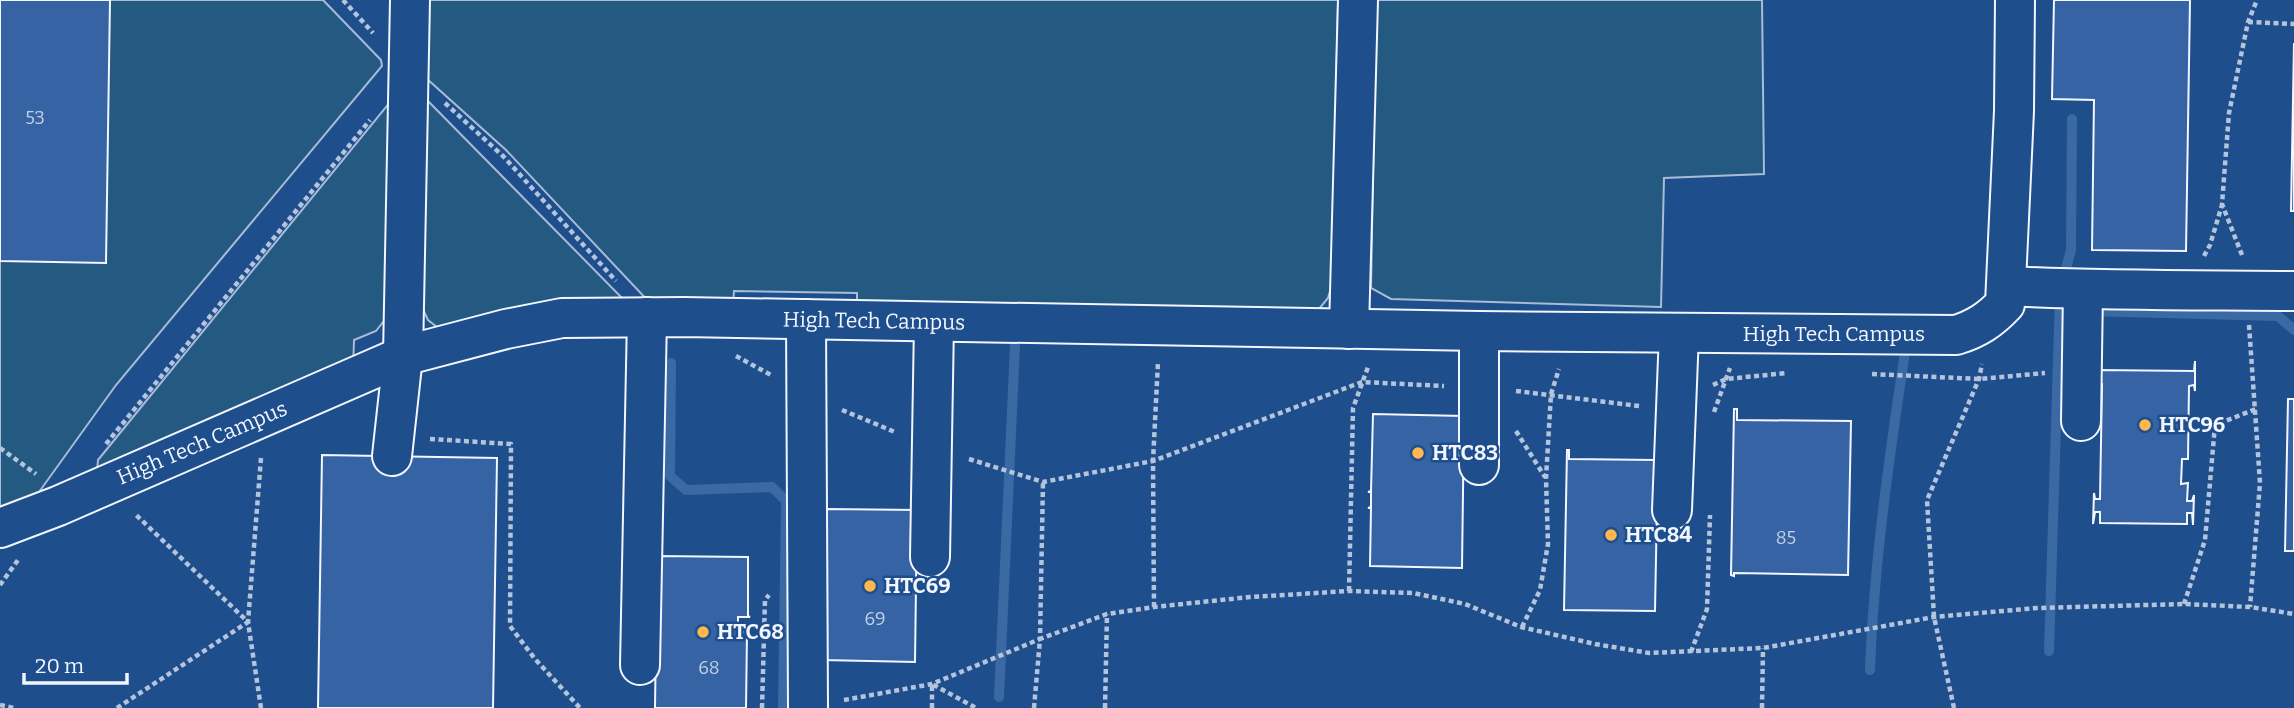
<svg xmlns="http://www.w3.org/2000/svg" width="2294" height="708" font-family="Bitter,serif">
  <rect width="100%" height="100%" fill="#1f4e8c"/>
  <g fill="#245a82" stroke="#a8bbd7" stroke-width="2">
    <polygon points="0,0 323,0 381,60 382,66 116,385 34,499 0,510"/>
    <polygon points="427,0 1338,0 1332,284 1328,298 1319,309 857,307 857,293 734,291 733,305 650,303 506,150 426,78"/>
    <polygon points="1376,0 1762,0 1764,174 1664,178 1661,307 1391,299 1371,288"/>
    <polygon points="424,97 627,303 442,331 428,320 420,303"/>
    <polygon points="390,102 387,317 376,331 354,340 353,370 97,472 98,460"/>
  </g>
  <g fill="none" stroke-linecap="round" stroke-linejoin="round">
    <g stroke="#3b69a3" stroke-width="10">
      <polyline points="2063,280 2071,250 2072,119"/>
      <polyline points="2088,311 2278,316 2294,330"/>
      <polyline points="671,363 670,476 686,490 772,487 786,501 783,708"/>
      <polyline points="2049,651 2060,296"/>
      <path d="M1870 670C1874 563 1889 458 1905 352"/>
      <polyline points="999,697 1015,345"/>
    </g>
  </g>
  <g fill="#3563a3" stroke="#f2f6ff" stroke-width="2">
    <polygon points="0,0 110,0 106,263 0,261"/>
    <polygon points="2054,0 2190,0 2186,251 2092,250 2094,100 2052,99"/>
    <polygon points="2294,43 2294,211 2291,211"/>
    <polygon points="2195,361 2195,391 2194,385 2189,386 2188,459 2182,459 2181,484 2188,483 2187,501 2192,501 2194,495 2193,525 2192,513 2187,513 2187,524 2100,523 2100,512 2095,512 2093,524 2094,493 2095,499 2100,499 2102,384 2097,384 2097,370 2194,371"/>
    <polygon points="2288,399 2294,399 2294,551 2285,551"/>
    <polygon points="1734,409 1737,409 1737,420 1851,421 1848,575 1734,573 1734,576 1731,575"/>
    <polygon points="1373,414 1464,416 1462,568 1370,566 1371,508 1368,508 1371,507 1371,492 1368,492 1371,491"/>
    <polygon points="1567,450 1569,450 1569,459 1655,460 1658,451 1655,611 1564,610"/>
    <polygon points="322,455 497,458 493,708 318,708"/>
    <polygon points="826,509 917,510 915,662 823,660"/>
    <polygon points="657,556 748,557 748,616 750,617 738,617 738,632 750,632 747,633 746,708 655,708"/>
  </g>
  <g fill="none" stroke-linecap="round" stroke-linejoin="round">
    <g stroke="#f2f6ff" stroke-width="42">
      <g id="minor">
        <path d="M2007 286C2103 291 2198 290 2294 291"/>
        <polyline points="806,319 808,706"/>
        <polyline points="1349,329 1358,0"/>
        <polyline points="2081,421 2083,290"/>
        <polyline points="392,456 403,356 410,0"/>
        <polyline points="1479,465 1479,331"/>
        <polyline points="1672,510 1679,333"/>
        <path d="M0 528 58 506 403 356 506 329 562 318 684 317 1479 331 1956 335C1976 329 1990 320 2005 304L2014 111 2015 0"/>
        <polyline points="930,557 934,323"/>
        <polyline points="640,665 647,317"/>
      </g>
    </g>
    <g stroke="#b3c4dc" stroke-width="4.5" stroke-dasharray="5 3.5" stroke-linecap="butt">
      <polyline points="343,0 373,33"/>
      <polyline points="2248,22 2294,24"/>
      <polyline points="445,103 504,157 616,281"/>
      <polyline points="2242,255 2222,204 2229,113 2248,22 2257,0"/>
      <polyline points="2204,256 2210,245 2222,205"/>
      <polyline points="2249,325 2260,483 2250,607"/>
      <polyline points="736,356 771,375"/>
      <polyline points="1872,374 1979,379 2045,373"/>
      <polyline points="1713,385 1726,379 1787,373"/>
      <polyline points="1516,391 1639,406"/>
      <polyline points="842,410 895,432"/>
      <polyline points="1714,412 1730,368"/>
      <polyline points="1516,431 1545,477"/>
      <polyline points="430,439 511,444 510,626 535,659 580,708"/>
      <polyline points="106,444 370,120"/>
      <polyline points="0,448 36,474"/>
      <polyline points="969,459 1043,482 1153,461 1362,382 1444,386"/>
      <polyline points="0,585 18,560"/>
      <polyline points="1349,591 1353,408 1368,367"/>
      <polyline points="2184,604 2205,540 2215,425 2256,409"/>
      <polyline points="1154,607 1153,461 1158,362"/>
      <polyline points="1522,627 1540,590 1548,544 1546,478 1551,394 1559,369"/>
      <polyline points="1691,652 1707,609 1710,515"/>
      <polyline points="844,700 932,684 1040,639 1043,482"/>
      <polyline points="0,705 14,708"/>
      <polyline points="117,708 248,622 134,513"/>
      <polyline points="261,708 248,622 261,458"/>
      <polyline points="762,708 765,600 769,595"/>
      <polyline points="932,708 932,684 976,708"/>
      <polyline points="1034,708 1040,639 1107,614 1154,607 1250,597 1349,591 1413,593 1465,604 1521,627 1595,644 1649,653 1763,648 1934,617 2037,608 2184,604 2250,607 2294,614"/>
      <polyline points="1105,708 1107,614"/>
      <polyline points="1762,708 1763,648"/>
      <polyline points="1954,708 1934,617 1927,500 1979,379 1982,364"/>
    </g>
    <use href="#minor" stroke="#1f4e8c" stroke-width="38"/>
  </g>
  <g fill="#ffb74d" stroke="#1f4e8c" stroke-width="2.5">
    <circle cx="2145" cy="425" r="7"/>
    <circle cx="1418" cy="453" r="7"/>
    <circle cx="1611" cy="535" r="7"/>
    <circle cx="870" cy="586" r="7"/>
    <circle cx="703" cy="632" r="7"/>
  </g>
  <g text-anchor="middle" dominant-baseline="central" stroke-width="5" stroke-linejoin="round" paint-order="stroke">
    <g font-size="18" fill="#c3d1e8">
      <text x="35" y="118">53</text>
      <text x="1786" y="538">85</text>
      <text x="875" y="619">69</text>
      <text x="709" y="668">68</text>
    </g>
    <g font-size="21" fill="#f2f6ff" stroke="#1f4e8c">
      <text transform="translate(874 321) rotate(1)">High Tech Campus</text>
      <text x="1834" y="334">High Tech Campus</text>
      <text transform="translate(202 443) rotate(-23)">High Tech Campus</text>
    </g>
    <g font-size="21" font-weight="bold" fill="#f2f6ff" stroke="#1f4e8c" text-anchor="start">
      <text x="2159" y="425">HTC96</text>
      <text x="1432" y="453">HTC83</text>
      <text x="1625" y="535">HTC84</text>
      <text x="884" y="586">HTC69</text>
      <text x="717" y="632">HTC68</text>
    </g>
  </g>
  <path d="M24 673v10h103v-10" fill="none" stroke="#f2f6ff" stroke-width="3.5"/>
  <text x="35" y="673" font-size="21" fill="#f2f6ff" stroke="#1f4e8c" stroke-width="5" paint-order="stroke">20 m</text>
</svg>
